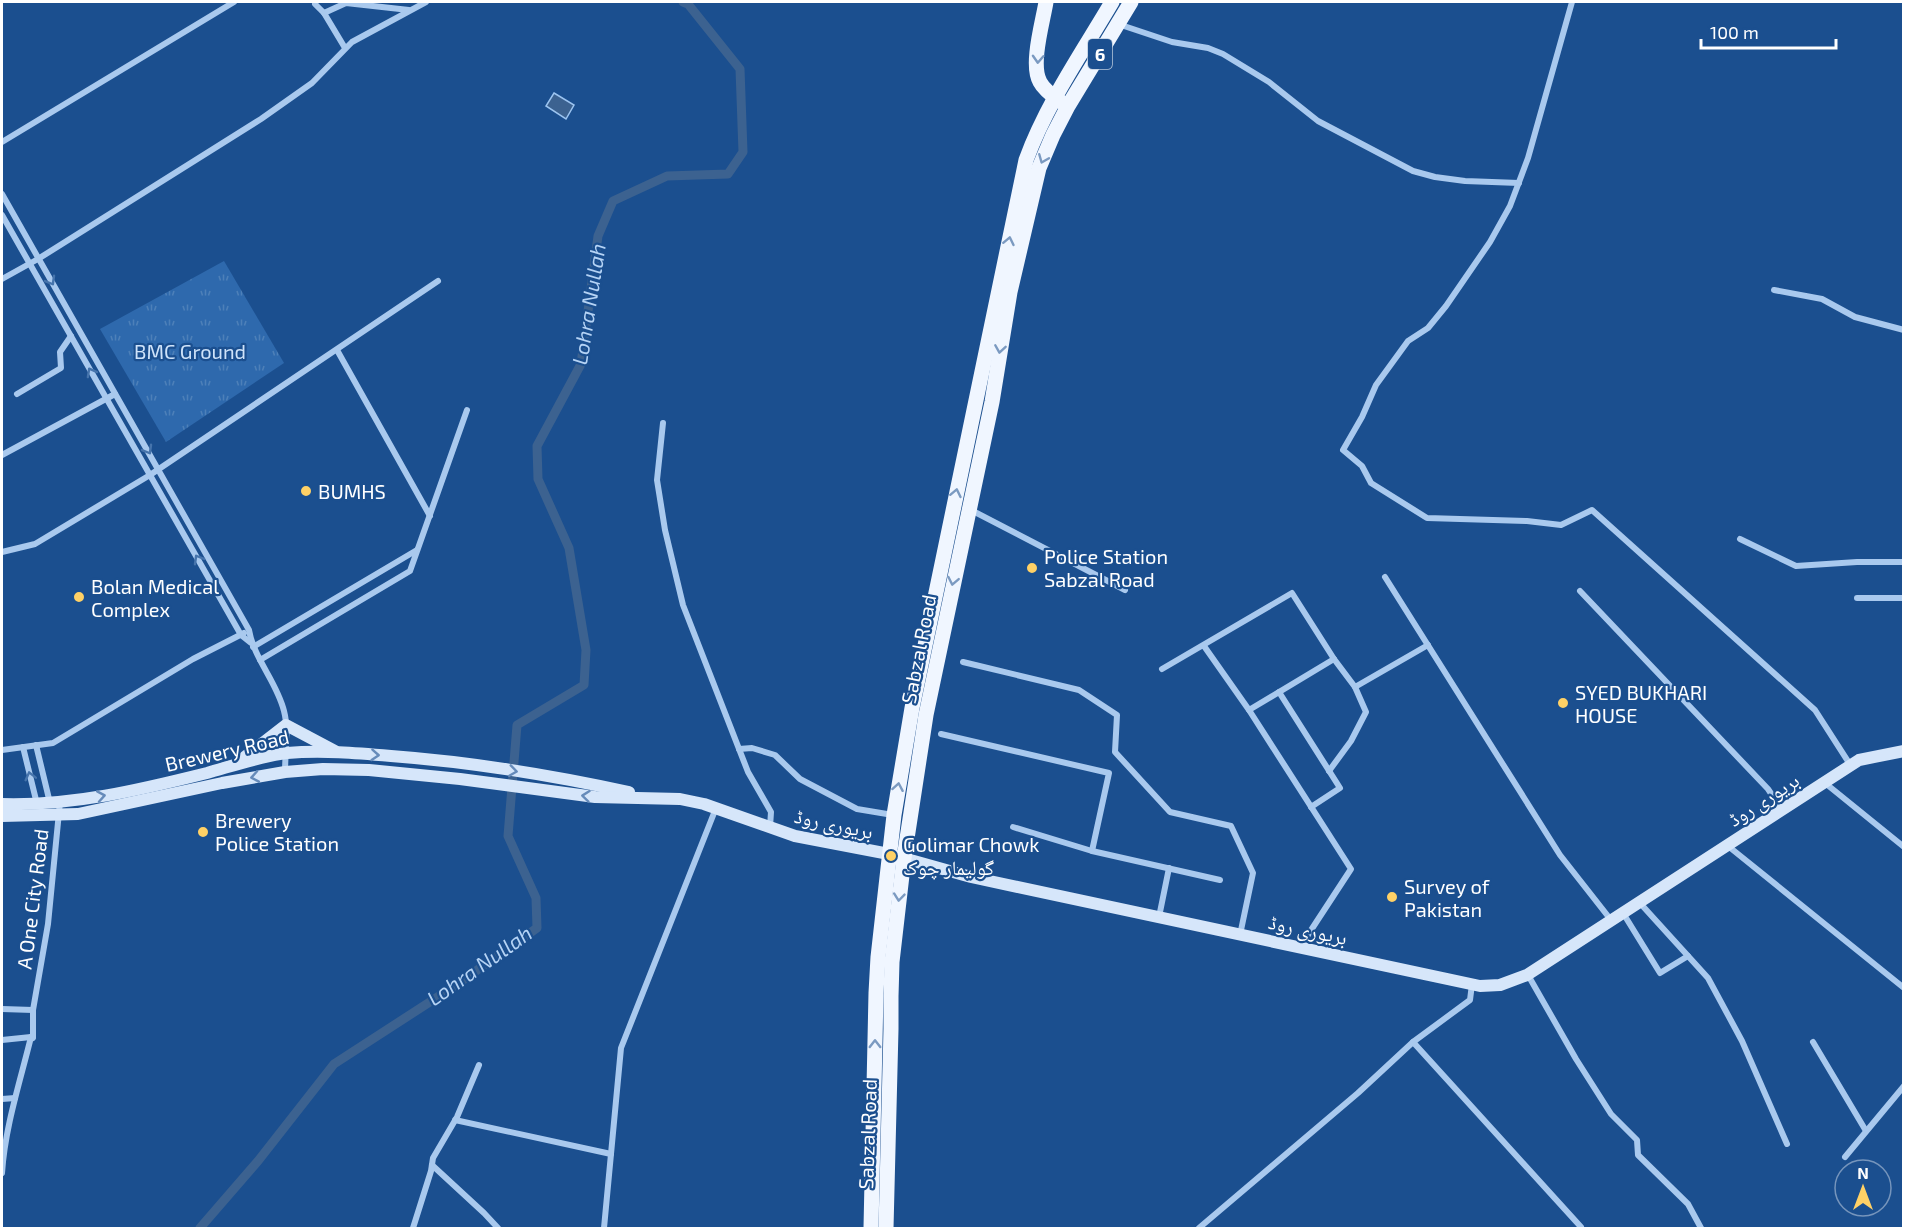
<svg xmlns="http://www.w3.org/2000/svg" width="1905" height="1230" font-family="'Exo 2','Noto Naskh Arabic',sans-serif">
  <defs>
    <pattern id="park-tufts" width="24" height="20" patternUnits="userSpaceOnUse" patternTransform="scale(1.5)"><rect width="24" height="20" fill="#2e69ad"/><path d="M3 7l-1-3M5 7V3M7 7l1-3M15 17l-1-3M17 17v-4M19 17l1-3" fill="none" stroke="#4d80b9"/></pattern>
  </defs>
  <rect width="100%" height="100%" fill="#1b4f8f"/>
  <polygon fill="url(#park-tufts)" points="224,261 284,363 166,442 100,329"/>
  <polygon fill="#3c6290" stroke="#9cc4f0" stroke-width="1.5" points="554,93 574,105 566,119 546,106"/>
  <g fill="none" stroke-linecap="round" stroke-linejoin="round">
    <polyline stroke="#3c6290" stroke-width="9" points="200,1228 258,1161 334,1064 456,985 537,928 536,898 508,836 517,725 584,685 586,650 569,548 538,479 537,446 581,364 598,236 613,201 667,176 728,174 743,152 740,69 688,4 683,2"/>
    <g stroke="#a9c9ee" stroke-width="6">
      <polyline points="1572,2 1528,158 1510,206 1490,242 1446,306 1428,328 1408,341 1376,385 1362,417 1343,450 1362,466 1371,483 1427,518 1527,521 1561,525 1592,510 1815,710 1851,766"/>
      <polyline points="315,4 324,13 345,48"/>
      <polyline points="324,13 346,3 409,10"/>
      <polyline points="1118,24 1172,42 1208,48 1223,54 1269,82 1318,121 1413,171 1435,177 1465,181 1519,183"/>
      <polyline points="2,142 234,2"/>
      <path d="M2 194 249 630C254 659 277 682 284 711 289 730 285 752 285 772"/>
      <polyline points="2,215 241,635 251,643"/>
      <polyline points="2,279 38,259 261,119 312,83 352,42 426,2"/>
      <polyline points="1774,290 1822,299 1855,317 1904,330"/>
      <polyline points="337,350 430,516"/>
      <polyline points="17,394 61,368 60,352 71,336"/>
      <polyline points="663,423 657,480 665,530 683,605 748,772 771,812 770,827"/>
      <polyline points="2,455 115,394"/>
      <polyline points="971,510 1125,590"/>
      <polyline points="1740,539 1796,566 1857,562 1904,562"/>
      <polyline points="2,552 35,544 150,475 438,281"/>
      <polyline points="1385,577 1560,855 1611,920"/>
      <polyline points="1580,591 1768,789 1782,810"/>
      <polyline points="1857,598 1904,598"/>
      <polyline points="1204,646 1249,710 1351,869 1300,947"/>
      <polyline points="253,647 417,550"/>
      <polyline points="260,660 410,571 467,410"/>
      <polyline points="963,662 1079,690 1117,715 1115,752 1170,812 1231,826 1253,873 1240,935"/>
      <polyline points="1162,669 1292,593 1334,659 1355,687 1366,712 1351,741 1329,771"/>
      <polyline points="1355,687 1428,645"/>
      <polyline points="1279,692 1340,788 1311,807"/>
      <polyline points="1249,710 1334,659"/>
      <polyline points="941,734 1109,773 1092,851"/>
      <polyline points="36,745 50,803"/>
      <polyline points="23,747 37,804"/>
      <polyline points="739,749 752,748 775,755 800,779 857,809 893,815"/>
      <polyline points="2,750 53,743 193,659 244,633"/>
      <polyline points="1825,783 1904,847"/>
      <polyline points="1013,827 1092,851 1220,880"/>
      <polyline points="1728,846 1904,988"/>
      <polyline points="1639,902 1708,978 1742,1041 1787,1144"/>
      <polyline points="1623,913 1660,973 1688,956"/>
      <polyline points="1159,917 1169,868"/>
      <polyline points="1528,975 1576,1059 1611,1114 1637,1140 1638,1155 1688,1204 1701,1228"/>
      <polyline points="2,1009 33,1010"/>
      <polyline points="2,1040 31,1037"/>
      <polyline points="1413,1042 1581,1227"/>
      <polyline points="1813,1042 1866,1131"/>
      <polyline points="2,1099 15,1098"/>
      <polyline points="455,1120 611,1154"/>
      <polyline points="1845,1157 1904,1086"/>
      <polyline points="432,1165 484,1213 498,1228"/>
      <path d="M2 1173C5 1127 20 1082 31 1037L33 1038V1010L48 924 60 802"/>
      <polyline points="413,1228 431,1171 433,1158 457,1117 479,1065"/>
      <polyline points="604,1228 621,1048 716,808"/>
      <polyline points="1199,1228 1358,1093 1413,1042 1470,1000 1472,984"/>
    </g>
    <g stroke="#d6e6fa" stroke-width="12">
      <polyline points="237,763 286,725 335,751"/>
      <path d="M2 804C72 806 139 790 207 773 232 766 261 756 287 753 321 750 357 753 391 756 471 762 551 775 629 792"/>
      <polyline points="2,816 78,814 222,783 285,772 323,769 369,770 460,779 595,797 680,799 704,804 795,836 889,854 971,877 1480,986 1500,985 1527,975 1859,760 1904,751"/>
    </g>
    <g stroke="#f0f6ff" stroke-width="15">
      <path d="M1046 2C1043 21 1030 65 1040 82 1044 90 1054 97 1061 102"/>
      <path d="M871 1228 876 993 878 957 894 815 912 708 1026 160C1047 103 1082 53 1112 2"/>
      <polyline points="886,1228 891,1029 891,996 892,962 904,858 926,715 992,402 1010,292 1039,168 1053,135 1068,106 1131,2"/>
    </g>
  </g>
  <defs><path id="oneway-chevron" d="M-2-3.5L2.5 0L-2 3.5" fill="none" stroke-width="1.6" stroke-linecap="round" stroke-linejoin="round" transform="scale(1.5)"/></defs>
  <g stroke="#7b9ac1">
    <use href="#oneway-chevron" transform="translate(1038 59) rotate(93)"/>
    <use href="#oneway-chevron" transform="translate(1043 159) rotate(112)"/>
    <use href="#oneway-chevron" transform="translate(1009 241) rotate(-78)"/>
    <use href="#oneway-chevron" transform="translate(1000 349) rotate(99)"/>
    <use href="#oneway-chevron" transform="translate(956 493) rotate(-78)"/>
    <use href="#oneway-chevron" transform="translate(953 581) rotate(101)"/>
    <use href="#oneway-chevron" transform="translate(898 787) rotate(-80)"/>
    <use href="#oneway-chevron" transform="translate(899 897) rotate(96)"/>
    <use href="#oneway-chevron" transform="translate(875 1044) rotate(-90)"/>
  </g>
  <g stroke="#4674ac">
    <use href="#oneway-chevron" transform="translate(51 281) rotate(60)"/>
    <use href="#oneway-chevron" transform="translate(91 372) rotate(-119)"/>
    <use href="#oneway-chevron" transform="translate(148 450) rotate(60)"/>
    <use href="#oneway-chevron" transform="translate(198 559) rotate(-120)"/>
    <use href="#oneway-chevron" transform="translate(30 776) rotate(-104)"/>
  </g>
  <g stroke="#668bba">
    <use href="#oneway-chevron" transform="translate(375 755) rotate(4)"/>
    <use href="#oneway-chevron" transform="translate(513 771) rotate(8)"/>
    <use href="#oneway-chevron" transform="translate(255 777) rotate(170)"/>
    <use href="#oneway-chevron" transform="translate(101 796) rotate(-10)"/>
    <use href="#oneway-chevron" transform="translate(586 796) rotate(-174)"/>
  </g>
  <g fill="#ffd166" stroke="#1b4f8f" stroke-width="2">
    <circle cx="306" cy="491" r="6"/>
    <circle cx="1032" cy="568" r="6"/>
    <circle cx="79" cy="597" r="6"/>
    <circle cx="1563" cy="703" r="6"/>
    <circle cx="203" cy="832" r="6"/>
    <circle cx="891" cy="856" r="6"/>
    <circle cx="1392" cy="897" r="6"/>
  </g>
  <g text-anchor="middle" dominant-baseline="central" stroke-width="4.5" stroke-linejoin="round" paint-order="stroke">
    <rect fill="#1b4f8f" stroke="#bbcadd" stroke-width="1.5" x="1088" y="39" width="24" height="30" rx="4.5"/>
    <g font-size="18" font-weight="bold" fill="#fff">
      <text x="1100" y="54">6</text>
    </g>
    <g font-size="20" fill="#cfe3fa" stroke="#1b4f8f">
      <text x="190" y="351">BMC Ground</text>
    </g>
    <g font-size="20" fill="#fff" stroke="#1b4f8f" text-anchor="start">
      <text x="318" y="491">BUMHS</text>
      <text x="1044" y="556">Police Station<tspan x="1044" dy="23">Sabzal Road</tspan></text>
      <text x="91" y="586">Bolan Medical<tspan x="91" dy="23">Complex</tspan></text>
      <text x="1575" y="692">SYED BUKHARI<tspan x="1575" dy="23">HOUSE</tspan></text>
      <text x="215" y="820">Brewery<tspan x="215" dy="23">Police Station</tspan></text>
      <text x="903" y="844">Golimar Chowk<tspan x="903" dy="23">گولیمار چوک</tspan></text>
      <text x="1404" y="886">Survey of<tspan x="1404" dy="23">Pakistan</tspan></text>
    </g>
    <g font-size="20" fill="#fff" stroke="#1b4f8f">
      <text transform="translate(918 649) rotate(-79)">Sabzal Road</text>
      <text transform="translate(227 750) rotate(-13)">Brewery Road</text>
      <text transform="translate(1763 799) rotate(-33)">بریوری روڈ</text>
      <text transform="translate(834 823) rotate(12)">بریوری روڈ</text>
      <text transform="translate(32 899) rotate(-83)">A One City Road</text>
      <text transform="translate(1308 929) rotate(12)">بریوری روڈ</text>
      <text transform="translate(867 1134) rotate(-88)">Sabzal Road</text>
    </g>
    <g font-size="21" font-style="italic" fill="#b5d3f5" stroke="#1b4f8f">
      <text transform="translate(588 304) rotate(-81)">Lohra Nullah</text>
      <text transform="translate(479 965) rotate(-35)">Lohra Nullah</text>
    </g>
  </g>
  <rect width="1905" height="1230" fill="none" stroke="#ffffff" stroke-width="6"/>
  <g transform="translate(1863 1188)"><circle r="28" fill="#1b4f8f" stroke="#7695bc" stroke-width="1.5"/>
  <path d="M0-4.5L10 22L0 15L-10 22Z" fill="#ffd166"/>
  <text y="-9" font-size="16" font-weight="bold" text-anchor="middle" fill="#ffffff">N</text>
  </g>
  <path d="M1701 39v9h135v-9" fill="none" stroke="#ffffff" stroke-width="3"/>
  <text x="1710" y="39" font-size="18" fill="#ffffff" stroke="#1b4f8f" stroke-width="4.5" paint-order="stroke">100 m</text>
</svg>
